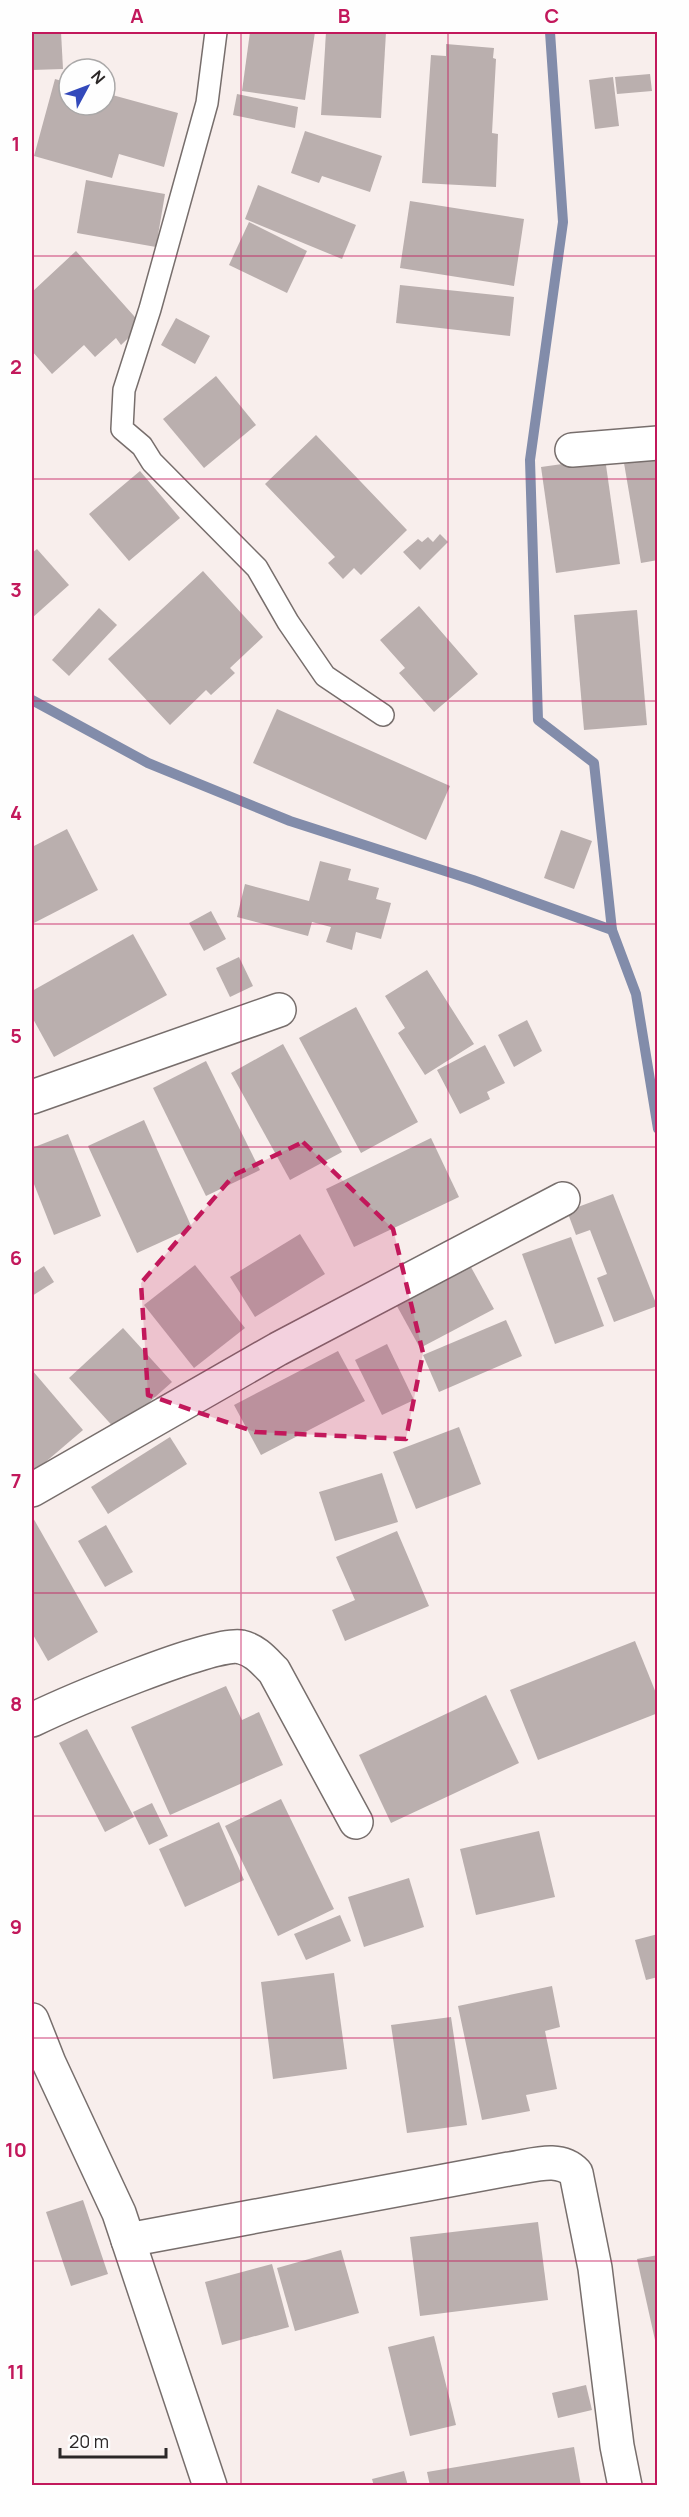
<svg xmlns="http://www.w3.org/2000/svg" width="689" height="2517" font-family="Manrope,sans-serif">
  <rect width="100%" height="100%" fill="#f8eeec"/>
  <g fill="none" stroke-linecap="round" stroke-linejoin="round">
    <g stroke="#828caa" stroke-width="10">
      <polyline points="550,32 563,222 530,460 538,720 594,763 612,930 636,994 658,1129"/>
      <polyline points="32,700 148,763 290,821 473,880 612,930"/>
    </g>
  </g>
  <g fill="#baafae">
    <polygon points="32,32 61,32 63,69 32,70"/>
    <polygon points="250,32 315,32 305,100 242,91"/>
    <polygon points="326,32 386,32 381,118 321,115"/>
    <polygon points="446,44 494,48 493,58 496,59 492,133 498,134 496,187 422,183 431,55 446,56"/>
    <polygon points="650,74 652,91 617,94 615,77"/>
    <polygon points="613,77 619,126 595,129 589,80"/>
    <polygon points="55,79 69,83 69,105 105,105 105,93 178,113 164,167 119,154 112,178 34,156"/>
    <polygon points="237,94 298,107 295,128 233,115"/>
    <polygon points="305,131 382,156 370,192 322,176 319,183 291,173"/>
    <polygon points="86,180 165,194 156,247 77,233"/>
    <polygon points="258,185 356,225 342,259 245,219"/>
    <polygon points="410,201 524,219 514,286 400,268"/>
    <polygon points="249,222 307,251 287,293 229,265"/>
    <polygon points="76,251 142,325 121,345 116,338 95,357 84,345 52,374 32,351 32,292"/>
    <polygon points="400,285 514,297 510,336 396,323"/>
    <polygon points="176,318 210,336 195,364 161,345"/>
    <polygon points="216,376 256,425 204,468 163,419"/>
    <polygon points="316,435 407,530 361,575 354,568 343,579 328,563 335,557 265,484"/>
    <polygon points="658,457 658,560 641,563 624,463"/>
    <polygon points="605,458 620,564 556,573 541,467"/>
    <polygon points="140,471 180,518 129,561 89,514"/>
    <polygon points="440,534 448,542 420,570 403,552 418,539 422,542 428,537 433,542"/>
    <polygon points="37,549 69,585 32,618 32,553"/>
    <polygon points="203,571 263,637 230,668 235,673 211,695 206,690 170,725 108,659"/>
    <polygon points="419,606 478,674 434,712 399,673 405,668 380,640"/>
    <polygon points="99,608 117,625 69,676 52,660"/>
    <polygon points="637,610 647,725 584,730 574,615"/>
    <polygon points="277,709 450,786 426,840 253,763"/>
    <polygon points="67,829 98,890 32,924 32,847"/>
    <polygon points="561,830 592,841 574,889 544,878"/>
    <polygon points="320,861 351,869 348,880 379,888 376,899 391,903 381,939 356,932 352,950 326,942 331,927 312,922 308,936 237,917 245,884 309,901"/>
    <polygon points="211,911 226,939 204,951 189,923"/>
    <polygon points="133,934 167,995 54,1057 32,1017 32,991"/>
    <polygon points="239,957 253,986 230,997 216,968"/>
    <polygon points="427,970 474,1044 425,1075 398,1033 405,1028 385,996"/>
    <polygon points="356,1007 418,1122 361,1153 299,1038"/>
    <polygon points="527,1020 542,1051 514,1067 498,1035"/>
    <polygon points="283,1044 342,1152 290,1180 231,1073"/>
    <polygon points="485,1045 505,1083 487,1092 490,1099 460,1114 437,1070"/>
    <polygon points="206,1061 260,1170 206,1196 153,1088"/>
    <polygon points="144,1120 192,1228 137,1253 88,1146"/>
    <polygon points="68,1134 101,1216 54,1235 32,1179 32,1148"/>
    <polygon points="431,1138 459,1197 354,1247 326,1189"/>
    <polygon points="613,1194 657,1306 614,1322 597,1278 607,1274 590,1230 576,1235 567,1211"/>
    <polygon points="300,1234 325,1274 255,1317 230,1277"/>
    <polygon points="571,1237 604,1326 555,1344 522,1254"/>
    <polygon points="466,1258 494,1309 420,1348 392,1297"/>
    <polygon points="195,1265 245,1328 194,1368 144,1305"/>
    <polygon points="44,1266 54,1282 32,1296 32,1274"/>
    <polygon points="506,1320 522,1356 439,1392 423,1355"/>
    <polygon points="123,1328 172,1382 117,1431 69,1378"/>
    <polygon points="387,1344 414,1400 382,1415 355,1360"/>
    <polygon points="338,1351 365,1401 261,1455 234,1405"/>
    <polygon points="32,1370 83,1430 35,1471 32,1467"/>
    <polygon points="459,1427 481,1484 416,1509 393,1452"/>
    <polygon points="170,1437 187,1464 108,1514 91,1487"/>
    <polygon points="382,1473 398,1522 335,1541 319,1492"/>
    <polygon points="32,1516 98,1632 48,1661 32,1633"/>
    <polygon points="106,1525 133,1572 105,1587 78,1541"/>
    <polygon points="397,1531 429,1606 345,1641 332,1610 355,1600 336,1557"/>
    <polygon points="635,1641 658,1698 658,1713 538,1760 510,1690"/>
    <polygon points="226,1686 242,1720 259,1712 283,1765 170,1815 131,1727"/>
    <polygon points="486,1695 519,1763 391,1823 359,1755"/>
    <polygon points="87,1729 134,1817 105,1832 59,1743"/>
    <polygon points="281,1799 334,1909 278,1936 225,1826"/>
    <polygon points="152,1803 168,1836 149,1845 133,1812"/>
    <polygon points="219,1822 244,1880 185,1907 159,1849"/>
    <polygon points="539,1831 555,1897 476,1915 460,1849"/>
    <polygon points="409,1878 424,1927 364,1947 348,1897"/>
    <polygon points="340,1915 351,1941 306,1960 294,1934"/>
    <polygon points="658,1934 658,1977 646,1980 635,1940"/>
    <polygon points="334,1973 347,2069 273,2079 261,1982"/>
    <polygon points="552,1986 560,2027 545,2031 557,2089 526,2095 530,2111 482,2120 458,2006"/>
    <polygon points="451,2017 467,2125 407,2133 391,2025"/>
    <polygon points="83,2200 108,2274 71,2286 46,2212"/>
    <polygon points="538,2222 548,2300 420,2316 410,2237"/>
    <polygon points="341,2250 359,2313 295,2331 277,2268"/>
    <polygon points="658,2255 658,2349 657,2349 637,2259"/>
    <polygon points="272,2264 289,2327 222,2345 205,2282"/>
    <polygon points="434,2336 456,2425 410,2436 388,2347"/>
    <polygon points="586,2385 592,2410 558,2418 552,2393"/>
    <polygon points="574,2447 581,2486 430,2486 427,2472"/>
    <polygon points="404,2471 408,2486 374,2486 372,2479"/>
  </g>
  <g fill="none" stroke-linecap="round" stroke-linejoin="round">
    <g stroke="#776e6c" stroke-width="24">
      <polyline id="service" points="216,32 207,103 150,309 124,390 122,429 142,446 152,462 257,568 288,622 325,676 383,715"/>
    </g>
    <g stroke="#776e6c" stroke-width="36">
      <g id="minor">
        <polyline points="572,450 658,443"/>
        <polyline points="32,1097 279,1010"/>
        <polyline points="32,1490 278,1349 563,1199"/>
        <path d="M32 1720C63 1705 214 1640 241 1647 255 1650 264 1661 274 1671L356 1822"/>
        <polyline points="32,2020 49,2063 119,2213 210,2486"/>
        <path d="M128 2240 509 2169C532 2166 559 2155 576 2173L595 2268 617 2446 625 2486"/>
      </g>
    </g>
    <use href="#service" stroke="#fff" stroke-width="21"/>
    <use href="#minor" stroke="#fff" stroke-width="33"/>
  </g>
  <path fill="#c2185b" fill-opacity="0.2" stroke="#c2185b" stroke-width="4.5" stroke-dasharray="12 8" stroke-linejoin="round" d="M303 1142 393 1229 423 1353 406 1439 255 1432 148 1395 141 1283 234 1175Z"/>
  <path fill="none" stroke="#c2185b" stroke-width="1.5" stroke-opacity="0.55" d="M241 32V2486M448 32V2486M32 256H658M32 479H658M32 701H658M32 924H658M32 1147H658M32 1370H658M32 1593H658M32 1816H658M32 2038H658M32 2261H658"/>
  <rect width="689" height="2517" fill="none" stroke="#fefefe" stroke-width="66"/>
  <g transform="translate(87 87) rotate(49)"><circle r="28" fill="#fefefe" stroke="#aaa8a8" stroke-width="1.5"/>
  <path d="M0-4.5L10 22L0 15L-10 22Z" fill="#3349bb"/>
  <text y="-9" font-size="16" font-weight="bold" text-anchor="middle" fill="#2b2727">N</text>
  </g>
  <path d="M60 2448v9h106v-9" fill="none" stroke="#2b2727" stroke-width="3"/>
  <text x="69" y="2448" font-size="18" fill="#2b2727" stroke="#fefefe" stroke-width="4.5" paint-order="stroke">20 m</text>
  <rect x="33" y="33" width="623" height="2451" fill="none" stroke="#c2185b" stroke-width="2"/>
  <g font-size="20" text-anchor="middle" font-weight="bold" fill="#c2185b">
    <text x="137" y="23">A</text>
    <text x="344" y="23">B</text>
    <text x="552" y="23">C</text>
    <text x="16" y="151">1</text>
    <text x="16" y="374">2</text>
    <text x="16" y="597">3</text>
    <text x="16" y="820">4</text>
    <text x="16" y="1043">5</text>
    <text x="16" y="1265">6</text>
    <text x="16" y="1488">7</text>
    <text x="16" y="1711">8</text>
    <text x="16" y="1934">9</text>
    <text x="16" y="2157">10</text>
    <text x="16" y="2379">11</text>
  </g>
</svg>
